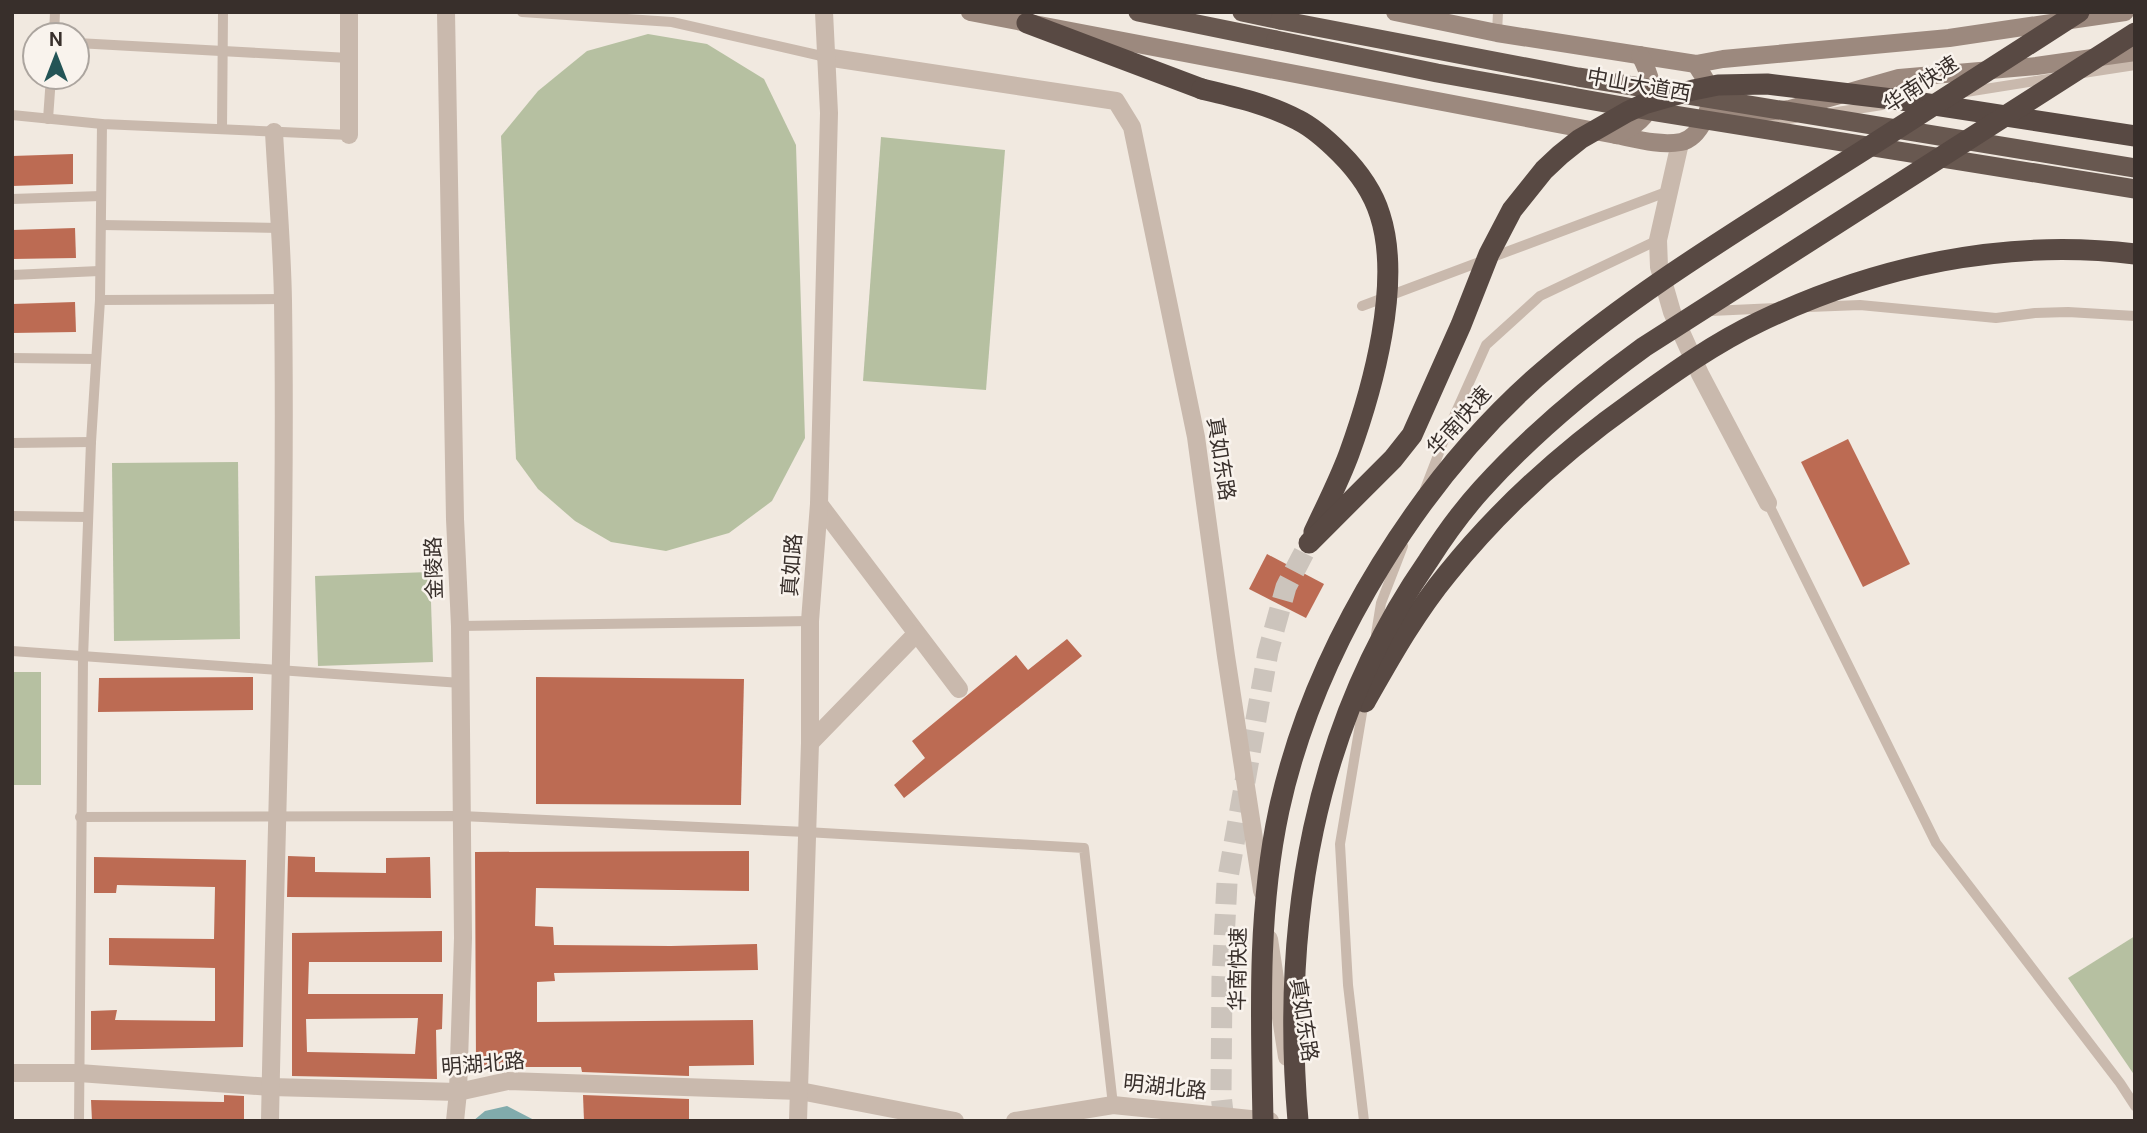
<svg xmlns="http://www.w3.org/2000/svg" width="2147" height="1133" font-family="'DM Sans','Noto Sans SC',sans-serif">
  <rect width="100%" height="100%" fill="#f1e9e0"/>
  <g fill="#b6c0a1">
    <polygon points="648,34 707,44 764,79 796,145 805,438 772,501 729,533 666,551 611,542 575,521 538,489 516,459 501,136 538,91 587,51"/>
    <polygon points="881,137 1005,150 986,390 863,381"/>
    <polygon points="238,462 240,639 114,641 112,463"/>
    <polygon points="430,572 433,662 318,666 315,576"/>
    <rect x="12" y="672" width="29" height="113"/>
    <polygon points="2135,936 2135,1076 2068,978"/>
  </g>
  <polygon fill="#81abac" points="507,1106 536,1121 473,1121 485,1111"/>
  <g fill="#bc6b53" fill-rule="evenodd">
    <polygon points="73,154 73,184 12,186 12,156"/>
    <polygon points="75,228 76,258 12,259 12,230"/>
    <polygon points="75,302 76,332 12,333 12,304"/>
    <polygon points="1848,439 1910,564 1863,587 1801,462"/>
    <polygon points="1267,554 1324,584 1306,618 1249,589"/>
    <polygon points="1067,639 1082,656 904,798 894,785 925,758 912,741 1016,655 1028,670"/>
    <polygon points="253,677 253,710 98,712 99,678"/>
    <polygon points="536,677 744,679 741,805 536,804"/>
    <polygon points="749,851 749,891 536,888 535,926 553,927 554,945 671,946 757,944 758,970 554,973 555,981 537,982 537,1022 753,1020 754,1065 689,1066 689,1076 582,1072 581,1067 476,1067 475,852"/>
    <polygon points="288,856 315,857 315,872 386,873 386,858 430,857 431,898 287,897"/>
    <polygon points="94,857 246,860 243,1047 91,1050 91,1011 117,1010 115,1020 215,1021 215,968 109,965 109,938 214,939 215,887 117,885 116,893 94,893"/>
    <path d="M442 931V962H309L308 994H443L442 1029 436 1030 437 1079 292 1076V933ZM418 1018 415 1054 307 1052 306 1019Z"/>
    <polygon points="224,1095 244,1096 244,1121 92,1121 91,1100 224,1102"/>
    <polygon points="583,1095 689,1099 689,1121 584,1121"/>
  </g>
  <g fill="none" stroke-linecap="round" stroke-linejoin="round">
    <polyline stroke="#ccc4bc" stroke-width="21" stroke-dasharray="21 10" stroke-linecap="butt" points="1224,1121 1221,1095 1222,978 1227,883 1268,652 1286,587 1309,543"/>
    <g stroke="#c9b9ad" stroke-width="10">
      <polyline points="522,12 672,22 826,57"/>
      <polyline points="1497,33 1498,12"/>
      <polyline points="54,35 55,12"/>
      <polyline points="77,43 349,58"/>
      <polyline points="2083,73 2135,65"/>
      <polyline points="1966,92 2055,78"/>
      <polyline points="1831,113 1882,105"/>
      <polyline points="12,115 102,124 349,135"/>
      <polyline points="48,119 51,77"/>
      <polyline points="1762,123 1795,118"/>
      <polyline points="222,129 223,12"/>
      <polyline points="12,199 101,196"/>
      <polyline points="102,225 279,228"/>
      <polyline points="12,275 99,271"/>
      <polyline points="100,300 283,299"/>
      <polyline points="1362,306 1669,191"/>
      <polyline points="1809,307 1860,305 1996,318 2035,313 2068,312 2135,316"/>
      <polyline points="1711,311 1776,308"/>
      <polyline points="12,358 96,359"/>
      <polyline points="12,443 91,442"/>
      <polyline points="1425,489 1447,432 1486,345 1540,296 1658,240"/>
      <polyline points="1768,503 1936,843 2120,1083 2135,1106"/>
      <polyline points="12,516 88,517"/>
      <polyline points="460,626 810,621"/>
      <polyline points="1376,634 1381,603 1403,546"/>
      <polyline points="12,651 461,683"/>
      <polyline points="80,817 461,816 806,832 1084,848 1113,1105"/>
      <polyline points="79,1121 83,658 91,442 100,300 102,124"/>
      <polyline points="1364,1121 1348,985 1340,844 1364,701"/>
    </g>
    <g stroke="#c9b9ad" stroke-width="18">
      <polyline points="349,12 349,135"/>
      <polyline points="446,12 455,519 460,626 463,938 458,1092 455,1121"/>
      <polyline points="826,57 1116,101 1132,127 1196,437 1226,656 1262,891"/>
      <polyline points="1680,143 1658,240 1659,267 1672,312 1700,374 1768,503"/>
      <polyline points="819,504 959,689"/>
      <polyline points="810,743 916,634"/>
      <polyline points="1269,939 1287,1057"/>
      <polyline points="12,1073 79,1073 271,1087 458,1092 508,1081 800,1091 955,1121"/>
      <path d="M270 1121C275 848 287 574 283 301 282 244 277 188 274 132"/>
      <polyline points="798,1121 810,743 810,621 819,504 829,113 824,12"/>
      <polyline points="1015,1121 1113,1105 1270,1121"/>
    </g>
    <g stroke="#9c897e" stroke-width="18">
      <path d="M970 12 1616 135C1636 139 1660 146 1681 142 1700 138 1714 106 1709 88 1707 80 1700 72 1696 64"/>
      <polyline points="1395,12 1497,33 1696,64 1723,59 1949,38 2125,12"/>
      <polyline points="1713,116 1729,116 1790,109 1899,78 2036,66 2135,52"/>
      <path d="M1616 135C1657 118 1660 93 1640 55"/>
    </g>
    <g stroke="#685850" stroke-width="19">
      <polyline points="1138,12 1276,40"/>
      <polyline points="1242,12 1280,20"/>
    </g>
    <polyline stroke="#584943" stroke-width="21" points="1027,23 1202,89"/>
    <g stroke="#685850" stroke-width="19">
      <polyline points="1280,20 1578,77 2135,168"/>
      <polyline points="1276,40 1437,73 1656,112 2135,189"/>
    </g>
    <g stroke="#584943" stroke-width="21">
      <path d="M1202 89C1235 97 1268 104 1298 120 1314 128 1328 141 1340 153 1357 170 1373 192 1380 215 1402 283 1373 388 1349 454 1339 481 1326 506 1314 532"/>
      <polyline points="1309,543 1393,459 1412,435 1461,325 1489,254 1512,210 1544,170 1560,155 1580,139 1627,112 1644,104 1693,90 1718,85 1767,84 1909,101 2135,136"/>
      <path d="M1365 702C1390 658 1415 613 1448 573 1501 507 1565 450 1634 401 1674 372 1715 343 1759 322 1876 266 2006 238 2135 254"/>
      <path d="M1263 1121C1261 1016 1257 913 1279 810 1315 645 1424 470 1554 362 1632 296 1718 243 1804 188 1896 130 1987 71 2079 12"/>
      <path d="M1298 1121C1281 923 1313 727 1428 561 1444 536 1462 511 1482 489 1530 436 1586 389 1644 347L2135 33"/>
    </g>
  </g>
  <g text-anchor="middle" dominant-baseline="central" stroke-width="5" stroke-linejoin="round" paint-order="stroke">
    <g font-size="21" fill="#382f2b" stroke="#f9f3ed">
      <text transform="translate(1921 84) rotate(-33)">华南快速</text>
      <text transform="translate(1639 85) rotate(10)">中山大道西</text>
      <text transform="translate(1459 421) rotate(-48)">华南快速</text>
      <text transform="translate(1221 459) rotate(81)">真如东路</text>
      <text transform="translate(792 565) rotate(-86)">真如路</text>
      <text transform="translate(434 568) rotate(-92)">金陵路</text>
      <text transform="translate(1238 969) rotate(-89)">华南快速</text>
      <text transform="translate(1304 1020) rotate(81)">真如东路</text>
      <text transform="translate(483 1064) rotate(-5)">明湖北路</text>
      <text transform="translate(1165 1087) rotate(6)">明湖北路</text>
    </g>
  </g>
  <rect width="2147" height="1133" fill="none" stroke="#382f2b" stroke-width="28"/>
  <g transform="translate(56 56)"><circle r="33" fill="#f9f3ed" stroke="#aca59f" stroke-width="2"/>
  <path d="M0-5L12 26L0 18L-12 26Z" fill="#235456"/>
  <text y="-10" font-size="19" font-weight="bold" text-anchor="middle" fill="#382f2b">N</text>
  </g>
</svg>
